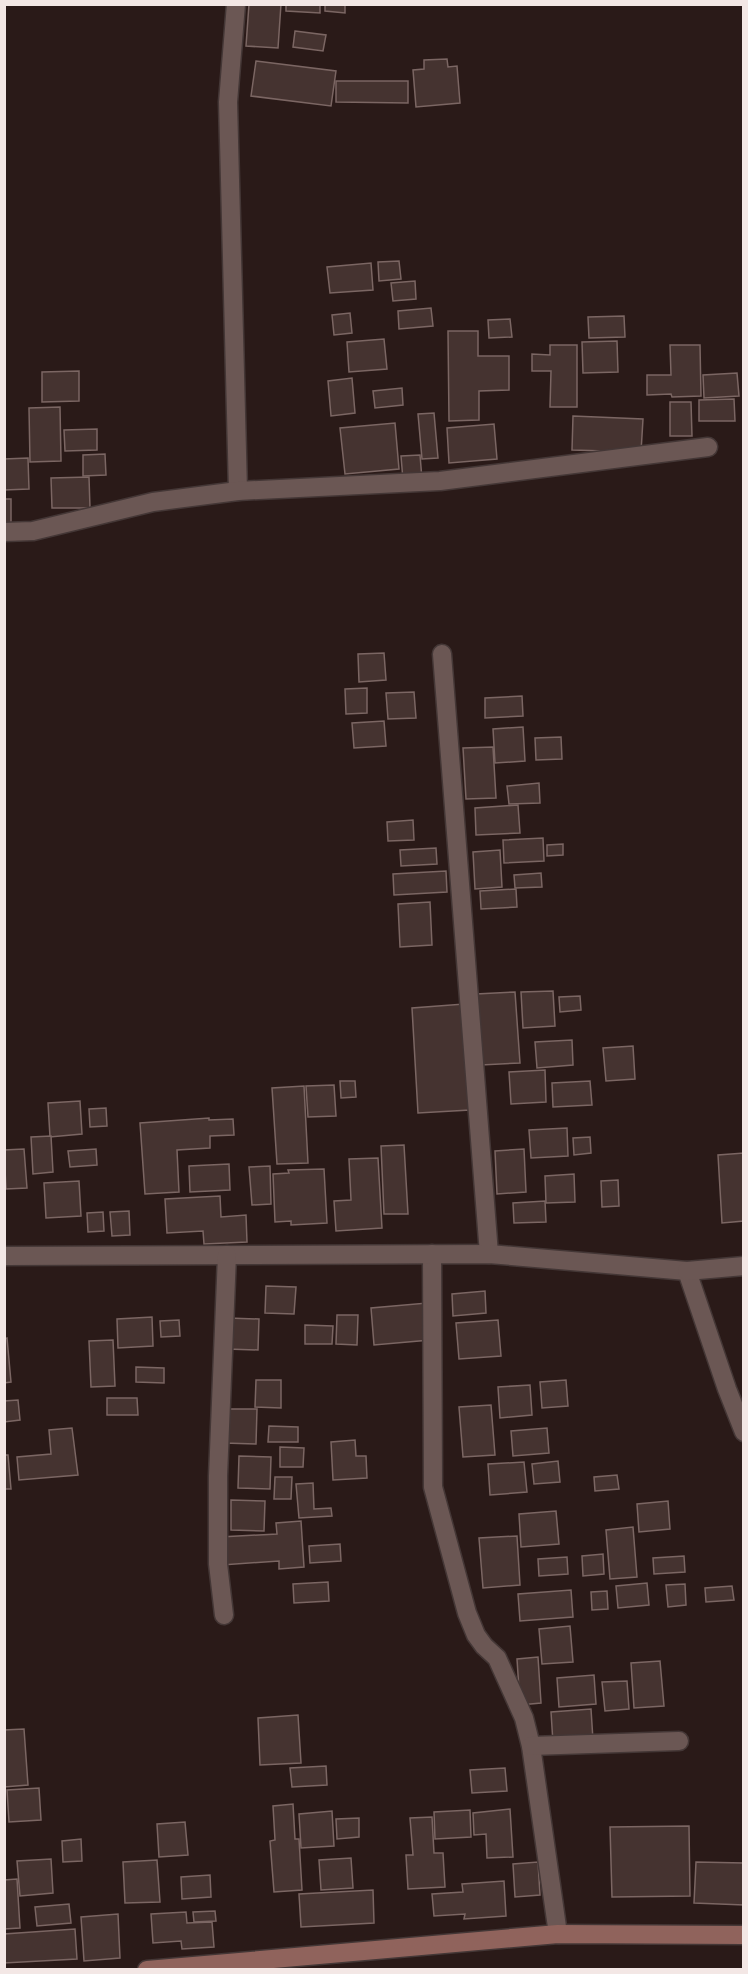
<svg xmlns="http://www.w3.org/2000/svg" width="748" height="1974" font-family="'Fira Sans Condensed',sans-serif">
  <rect width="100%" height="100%" fill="#2a1a18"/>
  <g fill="#453330" stroke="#7b6663" stroke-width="1.5">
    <polygon points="249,4 281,4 278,48 246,46"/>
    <polygon points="286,4 320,4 320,13 286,11"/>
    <polygon points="325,4 345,4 345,13 325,11"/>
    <polygon points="295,31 326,35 323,51 293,47"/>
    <polygon points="447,59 448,67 457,66 460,103 416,107 413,70 424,69 424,60"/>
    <polygon points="256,61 336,71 331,106 251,96"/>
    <polygon points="336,81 408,81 408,103 336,102"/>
    <polygon points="399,261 401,279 379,281 378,262"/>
    <polygon points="371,263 373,290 330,293 327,267"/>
    <polygon points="415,281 416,299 393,301 391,283"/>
    <polygon points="431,308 433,326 399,329 398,311"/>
    <polygon points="350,313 352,333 334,335 332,315"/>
    <polygon points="624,316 625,337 589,338 588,317"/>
    <polygon points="510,319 512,337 489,338 488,320"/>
    <polygon points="448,331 478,331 478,356 509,356 509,390 479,391 479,420 449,421"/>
    <polygon points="384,339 387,369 349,372 347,342"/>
    <polygon points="617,341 618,372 583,373 582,342"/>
    <polygon points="550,345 577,345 577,407 550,407 551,371 532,371 532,354 550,355"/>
    <polygon points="670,345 700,345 701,396 672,397 671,394 647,395 647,375 671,375"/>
    <polygon points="79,371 79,401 42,402 42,372"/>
    <polygon points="737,373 739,396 704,398 703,375"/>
    <polygon points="352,378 355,413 331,416 328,381"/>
    <polygon points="402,388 403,405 375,408 373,391"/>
    <polygon points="734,399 735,421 699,421 699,400"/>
    <polygon points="670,402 691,402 692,436 670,436"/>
    <polygon points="60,407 61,461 30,462 29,408"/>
    <polygon points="434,413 438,458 422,459 418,414"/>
    <polygon points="573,416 643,419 641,452 572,450"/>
    <polygon points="395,423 399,469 345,474 340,428"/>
    <polygon points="494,424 497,459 449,463 447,428"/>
    <polygon points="97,429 97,450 65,451 64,430"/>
    <polygon points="105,454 106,475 83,476 83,455"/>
    <polygon points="420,455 422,479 403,480 401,456"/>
    <polygon points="28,458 29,489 4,490 4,459"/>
    <polygon points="89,477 90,508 52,508 51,478"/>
    <rect x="4" y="499" width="7" height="24"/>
    <polygon points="384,653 386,680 359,682 358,654"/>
    <polygon points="367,688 367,713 346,714 345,689"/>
    <polygon points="414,692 416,718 388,719 386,693"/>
    <polygon points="522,696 523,716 485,718 485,698"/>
    <polygon points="384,721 386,746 354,748 352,723"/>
    <polygon points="523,727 525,761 495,763 493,729"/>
    <polygon points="561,737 562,759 536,760 535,738"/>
    <polygon points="493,747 496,798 466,799 463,748"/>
    <polygon points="539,783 540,803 509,804 507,786"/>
    <polygon points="518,805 520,833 476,835 475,808"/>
    <polygon points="413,820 414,840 388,841 387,822"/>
    <polygon points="543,838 544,861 504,863 503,840"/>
    <polygon points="563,844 563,855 547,856 547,845"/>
    <polygon points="436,848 437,864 401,866 400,850"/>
    <polygon points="500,850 502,887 475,889 473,852"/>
    <polygon points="446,871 447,892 394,895 393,874"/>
    <polygon points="541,873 542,887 515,888 514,875"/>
    <polygon points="516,889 517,907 481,909 480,891"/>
    <polygon points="430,902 432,945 400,947 398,904"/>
    <polygon points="553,991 555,1026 523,1028 521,992"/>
    <polygon points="515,992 520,1063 481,1065 476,994"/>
    <polygon points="580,996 581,1010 560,1012 559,997"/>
    <polygon points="464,1004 470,1110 418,1113 412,1008"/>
    <polygon points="572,1040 573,1065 537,1068 535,1042"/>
    <polygon points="633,1046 635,1079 606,1081 603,1048"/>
    <polygon points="545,1070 546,1102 511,1104 509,1072"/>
    <polygon points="340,1081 355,1081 356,1097 341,1098"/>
    <polygon points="590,1081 592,1105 553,1107 552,1083"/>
    <polygon points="334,1085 336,1116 308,1117 306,1086"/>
    <polygon points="304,1086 308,1163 277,1164 272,1088"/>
    <polygon points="80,1101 82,1134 50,1137 48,1103"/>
    <polygon points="106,1108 107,1126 90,1127 89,1109"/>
    <polygon points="209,1118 209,1120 233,1119 234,1135 210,1136 210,1148 177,1150 179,1192 145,1194 140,1123"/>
    <polygon points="567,1128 568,1156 531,1158 529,1130"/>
    <polygon points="51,1136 53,1172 33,1174 31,1137"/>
    <polygon points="590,1137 591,1153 574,1155 573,1138"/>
    <polygon points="404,1145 408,1214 384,1214 381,1146"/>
    <polygon points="24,1149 27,1188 6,1189 4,1150"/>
    <polygon points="96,1149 97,1165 70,1167 68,1151"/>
    <polygon points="524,1149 526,1192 497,1194 495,1151"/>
    <polygon points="744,1153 744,1221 722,1223 718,1155"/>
    <polygon points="378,1158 382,1228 336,1231 334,1201 351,1200 349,1159"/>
    <polygon points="229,1164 230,1190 190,1192 189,1166"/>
    <polygon points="270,1166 271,1204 252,1205 249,1167"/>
    <polygon points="324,1169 327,1223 291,1225 291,1221 275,1222 273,1174 289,1173 288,1170"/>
    <polygon points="574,1174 575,1202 546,1203 545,1176"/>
    <polygon points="618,1180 619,1206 602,1207 601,1181"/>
    <polygon points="79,1181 81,1216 46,1218 44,1183"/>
    <polygon points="220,1196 221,1217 246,1215 247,1242 204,1244 203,1231 167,1233 165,1199"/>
    <polygon points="545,1201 546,1222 514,1223 513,1203"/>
    <polygon points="129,1211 130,1235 112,1236 110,1212"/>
    <polygon points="103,1212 104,1231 88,1232 87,1213"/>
    <polygon points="266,1286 296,1287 294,1314 265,1313"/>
    <polygon points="485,1291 486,1313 453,1316 452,1294"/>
    <polygon points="427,1303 430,1340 374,1345 371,1308"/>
    <polygon points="337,1315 358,1315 357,1345 336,1344"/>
    <polygon points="152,1317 153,1346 118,1348 117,1319"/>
    <polygon points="228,1318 259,1319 258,1350 227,1349"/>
    <polygon points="179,1320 180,1336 161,1337 160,1321"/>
    <polygon points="498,1320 501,1356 459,1359 456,1323"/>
    <polygon points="305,1325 333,1326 332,1344 305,1344"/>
    <polygon points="7,1338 11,1382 4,1383 4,1339"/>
    <polygon points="113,1340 115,1386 91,1387 89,1341"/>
    <polygon points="136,1367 164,1368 164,1383 136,1382"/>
    <polygon points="256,1380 281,1380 281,1408 255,1407"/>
    <polygon points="566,1380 568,1406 542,1408 540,1382"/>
    <polygon points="530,1385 532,1415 500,1418 498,1387"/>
    <polygon points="107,1398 137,1398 138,1415 107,1415"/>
    <polygon points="18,1400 20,1420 4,1422 4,1401"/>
    <polygon points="491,1405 495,1455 463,1457 459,1407"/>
    <polygon points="225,1409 257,1409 256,1444 224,1443"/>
    <polygon points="269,1426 298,1427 298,1442 268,1442"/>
    <polygon points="72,1428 78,1475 19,1480 17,1457 51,1454 49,1430"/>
    <polygon points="547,1428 549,1453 513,1456 511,1431"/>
    <polygon points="355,1440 356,1456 366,1456 367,1478 333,1480 331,1442"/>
    <polygon points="280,1447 304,1448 303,1467 280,1467"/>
    <polygon points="4,1455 8,1455 11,1489 4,1489"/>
    <polygon points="239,1456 271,1457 270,1489 238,1488"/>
    <polygon points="558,1461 560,1482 534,1484 532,1464"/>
    <polygon points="524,1462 527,1492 490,1495 488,1464"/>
    <polygon points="617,1475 619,1489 595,1491 594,1477"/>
    <polygon points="275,1477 292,1477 291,1499 274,1499"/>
    <polygon points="313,1483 314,1509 331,1508 332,1516 299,1518 296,1484"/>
    <polygon points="231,1500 265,1501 264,1531 231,1530"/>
    <polygon points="668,1501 670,1529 639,1532 637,1504"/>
    <polygon points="556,1511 559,1544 521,1547 519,1514"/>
    <polygon points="301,1521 304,1567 279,1569 279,1561 222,1565 220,1537 277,1534 276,1523"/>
    <polygon points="633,1527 637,1577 610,1579 606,1530"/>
    <polygon points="517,1536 520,1585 483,1588 479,1538"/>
    <polygon points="340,1544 341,1561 310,1563 309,1546"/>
    <polygon points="603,1554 604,1574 583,1576 582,1556"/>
    <polygon points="684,1556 685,1572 654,1574 653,1558"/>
    <polygon points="567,1557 568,1574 539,1576 538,1559"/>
    <polygon points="328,1582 329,1601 294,1603 293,1584"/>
    <polygon points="647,1583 649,1605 618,1608 616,1586"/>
    <polygon points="685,1584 686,1605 668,1607 666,1585"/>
    <polygon points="732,1586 734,1600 706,1602 705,1588"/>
    <polygon points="571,1590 573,1617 520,1621 518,1594"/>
    <polygon points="607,1591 608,1609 592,1610 591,1592"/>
    <polygon points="570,1626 573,1662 542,1664 539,1629"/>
    <polygon points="538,1657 541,1703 520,1705 517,1659"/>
    <polygon points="660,1661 664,1706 634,1708 631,1663"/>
    <polygon points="594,1675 596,1704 559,1707 557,1678"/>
    <polygon points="627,1681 629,1709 605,1711 602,1682"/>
    <polygon points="591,1709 593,1740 553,1743 551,1712"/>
    <polygon points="298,1715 301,1763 260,1765 258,1718"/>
    <polygon points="24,1729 28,1785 4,1787 4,1730"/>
    <polygon points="326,1766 327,1785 292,1787 290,1768"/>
    <polygon points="505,1768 507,1791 472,1793 470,1770"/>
    <polygon points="39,1788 41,1820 9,1822 7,1790"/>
    <polygon points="293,1804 295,1839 299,1839 302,1890 274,1892 270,1841 275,1840 273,1806"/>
    <polygon points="510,1809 513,1857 487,1858 486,1834 474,1835 473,1813"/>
    <polygon points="470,1810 471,1837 435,1839 434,1812"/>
    <polygon points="332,1811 334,1846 301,1848 299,1814"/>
    <polygon points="432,1817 434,1853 443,1853 445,1887 408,1889 406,1855 413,1855 410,1818"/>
    <polygon points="359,1818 359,1837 337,1839 336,1819"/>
    <polygon points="185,1822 188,1855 159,1857 157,1824"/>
    <polygon points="689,1826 690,1896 612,1897 610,1827"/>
    <polygon points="81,1839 82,1861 63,1862 62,1841"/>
    <polygon points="351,1858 353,1888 321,1890 319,1860"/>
    <polygon points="51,1859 53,1893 20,1896 17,1861"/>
    <polygon points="157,1860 160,1902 125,1903 123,1862"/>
    <polygon points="538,1862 540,1895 515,1897 513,1864"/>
    <polygon points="696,1862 744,1863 744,1905 694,1903"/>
    <polygon points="210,1875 211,1897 182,1899 181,1877"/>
    <polygon points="17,1879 20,1928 4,1929 4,1880"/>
    <polygon points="504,1881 506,1916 464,1919 465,1914 434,1916 432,1894 463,1892 462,1884"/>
    <polygon points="373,1890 374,1923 301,1927 299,1894"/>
    <polygon points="69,1904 71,1923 37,1926 35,1907"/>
    <polygon points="215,1911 216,1921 194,1922 193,1912"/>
    <polygon points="186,1912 187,1923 212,1922 214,1947 182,1949 181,1941 153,1943 151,1914"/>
    <polygon points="118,1914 120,1958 84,1961 81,1917"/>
    <polygon points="75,1929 77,1959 4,1963 4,1934"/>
  </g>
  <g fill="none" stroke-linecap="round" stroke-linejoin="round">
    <g stroke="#443736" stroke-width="21">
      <g id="street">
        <polyline points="236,4 228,102 238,491"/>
        <polyline points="4,532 33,531 153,502 238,491 440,481 708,447"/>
        <polyline points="442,654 489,1254"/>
        <polyline points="432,1254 433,1487 467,1613 476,1635 484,1646 497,1658 524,1718 531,1746 558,1934"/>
        <polyline points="4,1256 489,1254 687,1271 727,1389 744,1432"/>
        <polyline points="687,1271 744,1266"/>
        <polyline points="224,1615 218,1564 218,1476 227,1255"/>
        <polyline points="531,1746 679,1741"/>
      </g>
    </g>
    <g stroke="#443736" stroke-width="21">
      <polyline id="secondary" points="147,1970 558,1934 744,1935"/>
    </g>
    <use href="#street" stroke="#6b5754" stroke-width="18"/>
    <use href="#secondary" stroke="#90635c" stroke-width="18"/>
  </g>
  <rect width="748" height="1974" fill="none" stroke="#f3e7e5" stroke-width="12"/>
</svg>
